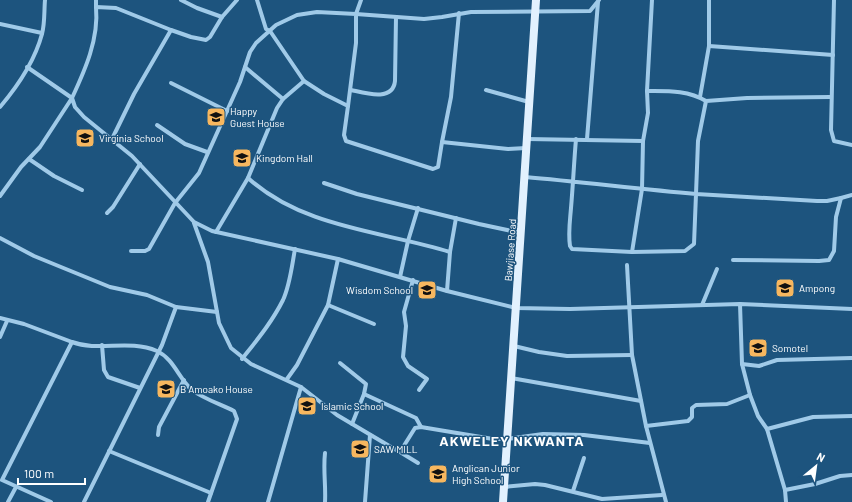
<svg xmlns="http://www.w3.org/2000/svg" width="852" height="502" font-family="Barlow,sans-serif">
  <rect width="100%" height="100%" fill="#1d547e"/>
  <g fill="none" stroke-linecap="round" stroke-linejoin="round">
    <g stroke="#a0cae8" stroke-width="4">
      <polyline points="181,0 197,8 222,17"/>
      <polyline points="257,0 266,29 270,31 304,81"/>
      <polyline points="361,0 356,14 424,19 442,17 471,12 590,11 599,0"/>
      <polyline points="834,0 831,130 834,141 852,145"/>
      <polyline points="96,7 96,0"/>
      <polyline points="0,24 42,33"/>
      <polyline points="709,46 833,55"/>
      <path d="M27 67 72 98C85 70 99 39 96 7L116 8 171 30"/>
      <polyline points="245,67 283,99"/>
      <polyline points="171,83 227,111"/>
      <path d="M351 90C365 93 393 102 395 81L396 17"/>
      <polyline points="486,90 529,102"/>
      <polyline points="647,91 652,0"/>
      <polyline points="700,97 709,46 709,0"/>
      <polyline points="830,97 747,98 706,101 698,141 696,194 817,201 827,201 841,198"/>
      <path d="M0 107C17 87 35 60 42 34 45 23 44 11 45 0"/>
      <polyline points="157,125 185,144 207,152"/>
      <polyline points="112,139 134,94 171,30 191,37 206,40 210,37 222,17 237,0"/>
      <polyline points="527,139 643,141 642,189 632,252"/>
      <polyline points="587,139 598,2"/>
      <path d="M643 141 648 113 647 91C668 91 688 90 706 101"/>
      <polyline points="442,142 451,97 459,13"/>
      <polyline points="29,159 54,176 82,190"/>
      <path d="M525 177C582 182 639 189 696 194L694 244 685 251 632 252 572 249 570 246C568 233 570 221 571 208 573 185 574 162 576 139"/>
      <polyline points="248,178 277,108 283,99 304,81 324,94 348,106 344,135 346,141 433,169 438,167 442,142 508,149 526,148"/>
      <polyline points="324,183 357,194 479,224 521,233"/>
      <polyline points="0,196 21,167 40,147 72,98 75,107 84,117 132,156 194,222 212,231 338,259 447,291 516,308 570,309 740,304 852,309"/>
      <polyline points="107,213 113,207 140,164"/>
      <polyline points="194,223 208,262 219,323 231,348 251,364 301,387 337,415 391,447 400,452 415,428 421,427 493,439 507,439 543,434 584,435 650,443"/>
      <path d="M216 232 248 178C303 228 382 231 450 252L447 291"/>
      <polyline points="0,238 34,256 110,287 147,295 176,307 217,312"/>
      <polyline points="131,251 145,251 149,249 175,203 199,173 240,82 250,52 256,43 276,25 297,15 317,12 356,14 356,43 348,106"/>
      <polyline points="450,252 456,218"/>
      <polyline points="733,260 819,261 829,260 834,251 836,217 841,198 852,195"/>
      <polyline points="627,265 632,355 646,426 666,502"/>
      <polyline points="400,277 408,241 418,208"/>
      <polyline points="413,280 404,312 406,326 403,357 408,366 427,379 419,390"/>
      <polyline points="740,304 742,364 750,395 758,416 767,429 785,490 786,502"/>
      <polyline points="328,305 374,324"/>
      <polyline points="702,305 717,269"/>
      <polyline points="0,318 24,324 72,342"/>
      <polyline points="0,337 7,321"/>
      <polyline points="102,345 104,370 108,377 140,388"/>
      <polyline points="514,346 539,352 567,356 632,355"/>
      <path d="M242 359C257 340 272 322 283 300 290 285 292 265 295 249"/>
      <polyline points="340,363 366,384 364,394 352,424"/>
      <polyline points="742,364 759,366 777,360 852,358"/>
      <polyline points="511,378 641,401"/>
      <polyline points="287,379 297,365 328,305 338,259"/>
      <polyline points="364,394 416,418 421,427"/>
      <polyline points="646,426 688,421 692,417 692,408 696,405 727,404 750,395"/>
      <polyline points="767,429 813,417 852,416"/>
      <polyline points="158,435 159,427 184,380"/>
      <polyline points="109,451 211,493"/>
      <polyline points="400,452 418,463"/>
      <path d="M325 453C323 470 326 485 325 502"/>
      <polyline points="504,487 535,484 545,485 602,499 662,495"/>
      <polyline points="785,490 815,484 840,476 852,475"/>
      <polyline points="573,491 584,458"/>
      <polyline points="8,502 16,487"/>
      <path d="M51 502 2 480 72 342C99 352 128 339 157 351 174 359 179 379 192 390 204 399 220 404 234 411L237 419 208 502"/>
      <polyline points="84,502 162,345 176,307"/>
      <polyline points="268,502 301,387"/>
      <polyline points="365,502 370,435"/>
    </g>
    <polyline stroke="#e2f1fe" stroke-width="8" points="503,502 536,0"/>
  </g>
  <defs>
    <g id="school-square" transform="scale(1)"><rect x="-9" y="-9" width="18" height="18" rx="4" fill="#f7b75f" stroke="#1d547e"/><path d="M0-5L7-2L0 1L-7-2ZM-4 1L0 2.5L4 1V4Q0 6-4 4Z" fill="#111"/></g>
  </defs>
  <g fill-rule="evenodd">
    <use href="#school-square" x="216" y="117"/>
    <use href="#school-square" x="85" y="138"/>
    <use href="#school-square" x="242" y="158"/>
    <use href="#school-square" x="785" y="288"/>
    <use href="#school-square" x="427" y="290"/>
    <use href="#school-square" x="758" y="348"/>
    <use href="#school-square" x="166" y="389"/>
    <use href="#school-square" x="307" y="406"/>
    <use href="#school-square" x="360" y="449"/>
    <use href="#school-square" x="438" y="474"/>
  </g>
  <g text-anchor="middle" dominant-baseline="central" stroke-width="3" stroke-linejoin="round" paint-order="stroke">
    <g font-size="10" fill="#fff" stroke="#1d547e" text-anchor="start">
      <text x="230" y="111">Happy<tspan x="230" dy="12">Guest House</tspan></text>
      <text x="99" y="138">Virginia School</text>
      <text x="256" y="158">Kingdom Hall</text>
      <text x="799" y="288">Ampong</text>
      <text x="413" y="290" text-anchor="end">Wisdom School</text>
      <text x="772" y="348">Somotel</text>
      <text x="180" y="389">B Amoako House</text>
      <text x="321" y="406">Islamic School</text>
      <text x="374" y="449">SAW MILL</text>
      <text x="452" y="468">Anglican Junior<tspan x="452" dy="12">High School</tspan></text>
    </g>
    <g font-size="10" fill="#fff" stroke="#1d547e">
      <text transform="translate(510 250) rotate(-86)">Bawjiase Road</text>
    </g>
    <g font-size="14" font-weight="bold" letter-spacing="1" fill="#fff" stroke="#1d547e">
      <text x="512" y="440">AKWELEY NKWANTA</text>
    </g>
  </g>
  <g transform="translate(816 466) rotate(29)" stroke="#1d547e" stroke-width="3" paint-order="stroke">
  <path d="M0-3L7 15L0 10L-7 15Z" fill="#ffffff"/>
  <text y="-6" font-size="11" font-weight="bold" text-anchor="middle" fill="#ffffff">N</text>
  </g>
  <path d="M18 478v6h67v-6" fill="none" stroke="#ffffff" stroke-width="2"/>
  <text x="24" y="478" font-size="12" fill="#ffffff" stroke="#1d547e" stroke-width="3" paint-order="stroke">100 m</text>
</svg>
